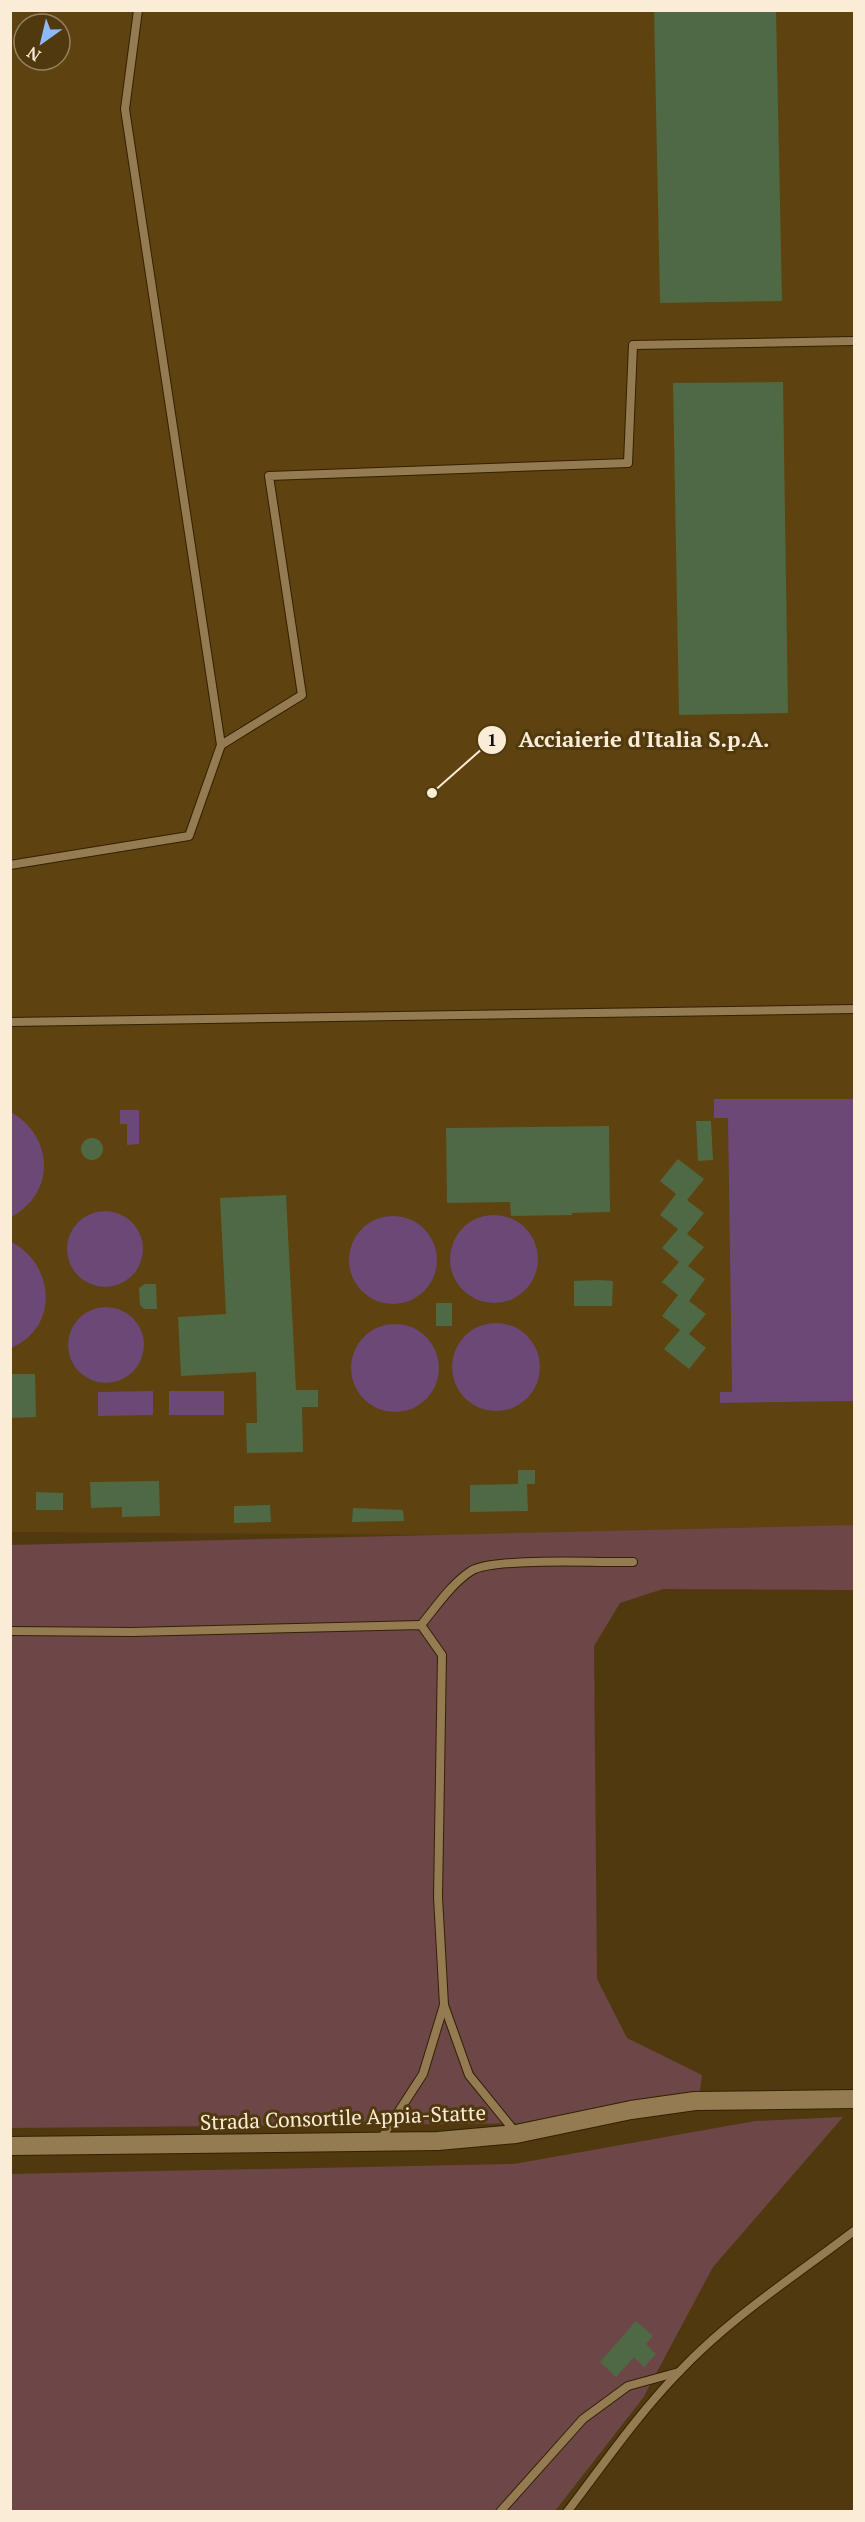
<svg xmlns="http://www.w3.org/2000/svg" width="865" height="2522" font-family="'PT Serif',serif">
  <rect width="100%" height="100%" fill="#50390f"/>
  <path fill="#5e420f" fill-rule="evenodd" d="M11 11H854V1526L455 1535 11 1532ZM24 24H60V60H24Z"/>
  <g fill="#6d4647">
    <polygon points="854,1525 854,1590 663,1589 620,1603 594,1646 597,1979 627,2038 702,2075 700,2092 563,2123 11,2128 10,1545"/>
    <polygon points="843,2117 713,2267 643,2398 555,2511 11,2511 10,2174 514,2164 755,2121"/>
  </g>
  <g fill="#6b4876">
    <polygon points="714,1099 854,1099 854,1401 720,1403 720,1392 732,1392 728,1118 714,1118"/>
    <polygon points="139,1110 139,1144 127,1145 127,1124 120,1124 120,1110"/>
    <path d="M11 1112C54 1137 56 1193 11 1217Z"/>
    <circle cx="105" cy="1249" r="38"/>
    <circle cx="494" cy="1259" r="44"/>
    <circle cx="393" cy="1260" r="44"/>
    <path d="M10 1241C55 1264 60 1327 11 1348Z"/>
    <circle cx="106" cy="1345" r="38"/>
    <circle cx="496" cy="1367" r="44"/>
    <circle cx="395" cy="1368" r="44"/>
    <polygon points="153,1391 153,1415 98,1416 98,1392"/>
    <rect x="169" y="1391" width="55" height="24"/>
  </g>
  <g fill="#4e6944">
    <polygon points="654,10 776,10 782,301 660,303"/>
    <polygon points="783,382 788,713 679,715 673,383"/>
    <polygon points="696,1121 711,1121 713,1160 698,1161"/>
    <polygon points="609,1126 610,1212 572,1213 572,1215 511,1216 510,1202 447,1203 446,1128"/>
    <circle cx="92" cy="1149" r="11"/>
    <polygon points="678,1159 704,1179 687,1200 704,1213 687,1234 704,1247 688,1266 705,1279 689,1301 706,1314 689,1334 706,1348 689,1369 664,1349 680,1330 662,1316 678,1295 662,1282 679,1262 662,1248 678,1229 660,1215 676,1194 660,1181"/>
    <polygon points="286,1195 296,1390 318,1390 318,1407 302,1407 303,1452 247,1453 246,1423 257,1423 256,1372 181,1376 178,1317 226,1314 220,1198"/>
    <polygon points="599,1280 613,1281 612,1306 574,1306 574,1281"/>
    <polygon points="145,1284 156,1284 157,1309 144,1309 140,1305 139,1288"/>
    <rect x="436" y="1303" width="16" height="23"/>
    <polygon points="10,1374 35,1374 36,1417 10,1418"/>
    <polygon points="518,1470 535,1470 535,1484 527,1484 528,1511 470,1512 470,1485 518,1484"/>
    <polygon points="159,1481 160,1516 122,1517 122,1507 91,1508 90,1482"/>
    <polygon points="36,1492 63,1493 63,1510 36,1510"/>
    <polygon points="270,1505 271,1522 234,1523 234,1506"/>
    <polygon points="353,1508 403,1510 404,1521 352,1522"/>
    <polygon points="636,2321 653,2336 646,2344 656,2354 644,2367 634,2357 616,2377 600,2362"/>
  </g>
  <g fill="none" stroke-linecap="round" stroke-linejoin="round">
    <g stroke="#322102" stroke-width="10">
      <g id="lane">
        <polyline points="138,10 125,109 221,745 302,695 269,476 628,463 633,345 854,341"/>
        <polyline points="10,865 189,836 221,745"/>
        <polyline points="10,1022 854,1009"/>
        <path d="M421 1625C436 1607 451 1584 471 1571 494 1557 602 1563 633 1562"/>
        <polyline points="10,1631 131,1632 421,1625 442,1655 438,1897 444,2005 423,2074 379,2142"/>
        <polyline points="444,2005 469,2075 516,2133"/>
        <polyline points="500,2512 583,2419 628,2386 679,2372"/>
        <path d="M567 2512C603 2465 638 2414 679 2372 731 2317 795 2276 854 2231"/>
      </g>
    </g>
    <g stroke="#322102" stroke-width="20">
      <polyline id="secondary" points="10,2146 438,2141 516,2134 631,2110 695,2101 854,2099"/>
    </g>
    <use href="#lane" stroke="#957b52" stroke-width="8"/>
    <use href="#secondary" stroke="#957b52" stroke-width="18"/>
  </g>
  <g text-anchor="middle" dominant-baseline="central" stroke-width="6" stroke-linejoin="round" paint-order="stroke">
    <g font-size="21" fill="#fbecd6" stroke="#50390f">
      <text transform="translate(343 2117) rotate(-2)">Strada Consortile Appia-Statte</text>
    </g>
  </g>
  <path fill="none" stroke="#fbecd6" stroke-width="2" d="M432 793L492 740"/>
  <g fill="#fbecd6" stroke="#50390f" stroke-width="2">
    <circle cx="432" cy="793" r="6"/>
    <circle cx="492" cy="740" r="15"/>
  </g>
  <g font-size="18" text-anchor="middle" font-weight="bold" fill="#111">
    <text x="492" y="746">1</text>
  </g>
  <g font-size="22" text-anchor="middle" font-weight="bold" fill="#fbecd6" stroke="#50390f" stroke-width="6" stroke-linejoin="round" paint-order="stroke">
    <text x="644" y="747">Acciaierie d'Italia S.p.A.</text>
  </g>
  <rect width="865" height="2522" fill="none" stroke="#fbecd6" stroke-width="24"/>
  <g transform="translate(42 42) rotate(214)"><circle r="28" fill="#50390f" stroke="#94815f" stroke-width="1.5"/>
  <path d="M0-4.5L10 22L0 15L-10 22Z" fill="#8cb9fc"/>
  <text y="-9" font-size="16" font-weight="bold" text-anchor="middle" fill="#fbecd6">N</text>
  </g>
</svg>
